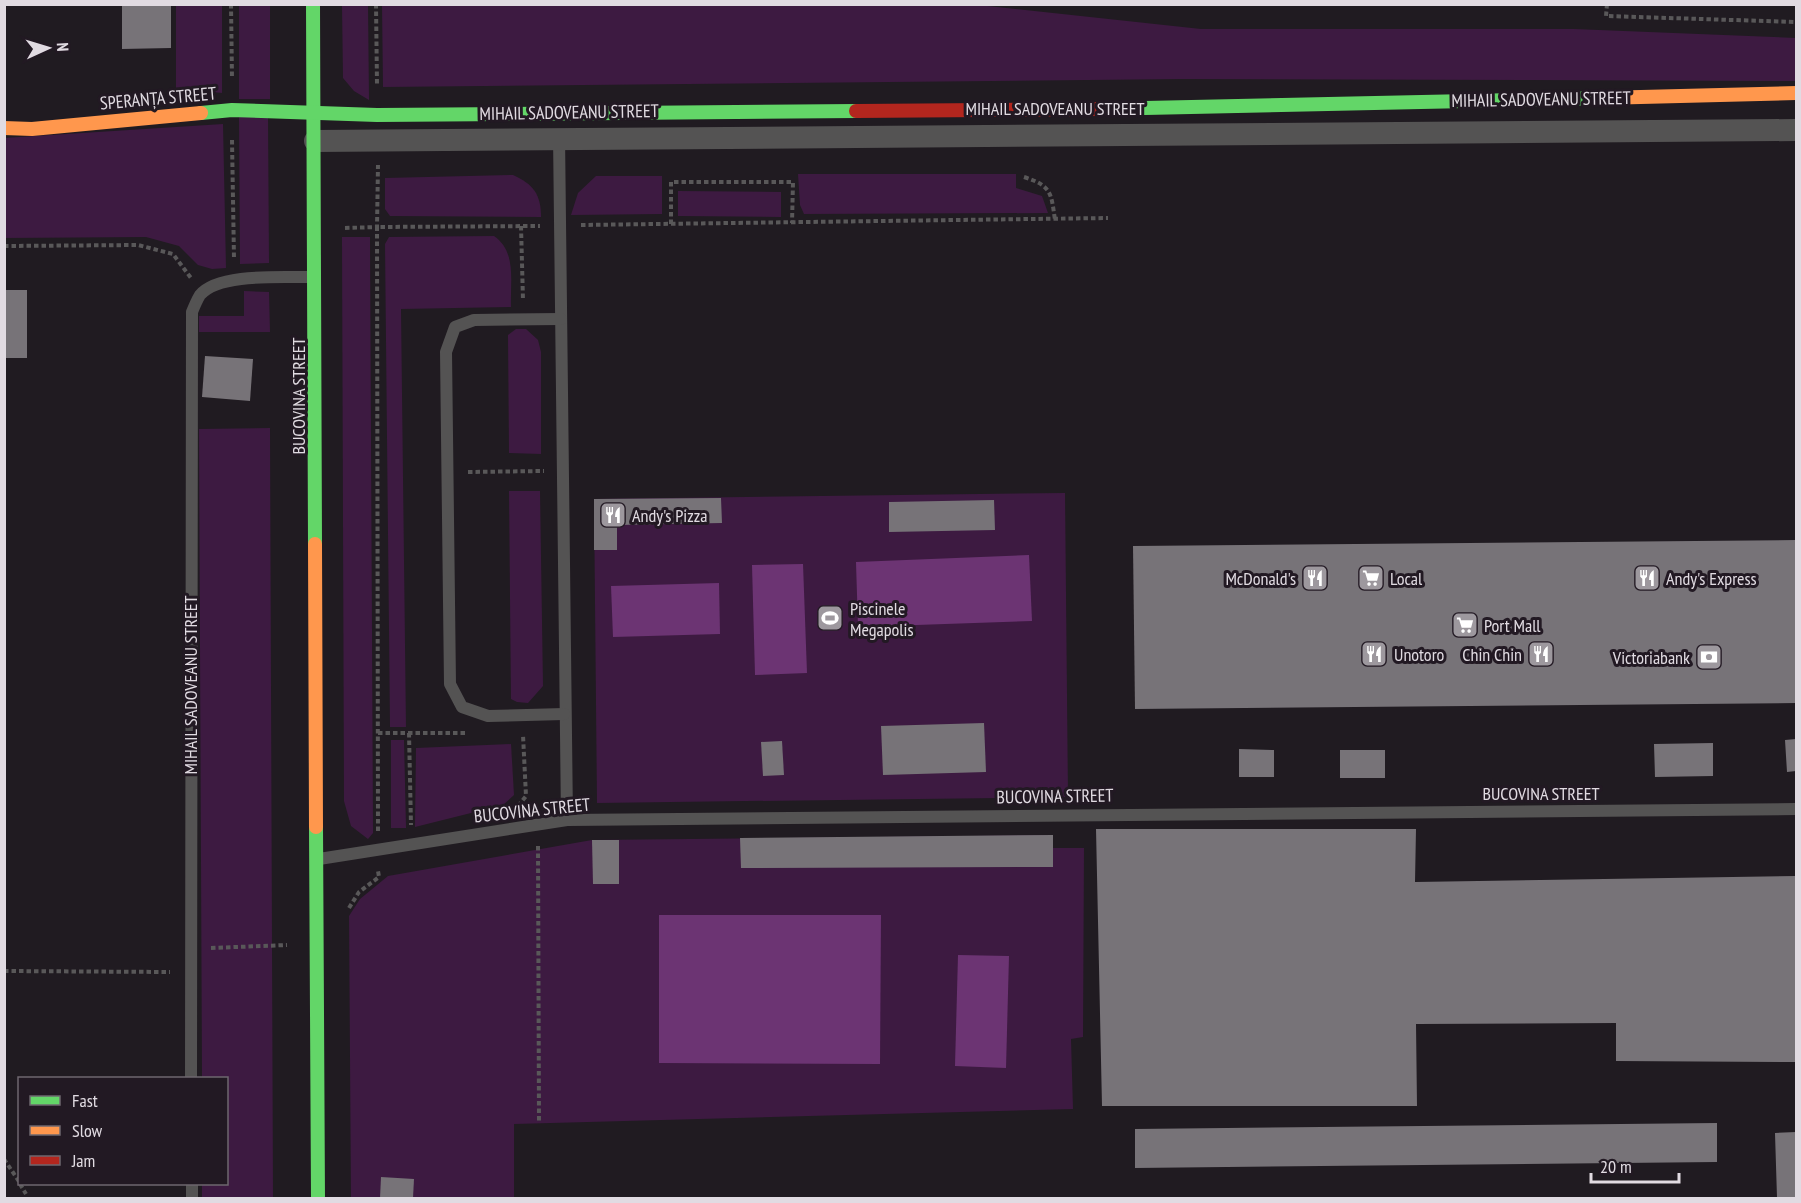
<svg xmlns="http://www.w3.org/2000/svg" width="1801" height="1203" font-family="'PT Sans Narrow',sans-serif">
  <rect width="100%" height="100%" fill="#201b21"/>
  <g fill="#3d1a41">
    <polygon points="969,4 1201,29 1574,29 1796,38 1796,81 1182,79 383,87 382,5"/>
    <polygon points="176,5 222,5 222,93 176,88"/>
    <rect x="239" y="5" width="31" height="94"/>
    <polygon points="342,5 368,5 369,100 354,91 343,78"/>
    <polygon points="239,117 268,117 269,263 240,264"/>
    <polygon points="223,124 226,268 212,269 198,265 179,246 146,237 5,238 4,138"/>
    <polygon points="798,174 1016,174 1016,188 1042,196 1048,213 804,214 800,205"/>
    <path d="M513 175C533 184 541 194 541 217L390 216 385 209V178Z"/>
    <polygon points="596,176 662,176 662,214 571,215 578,193"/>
    <polygon points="678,191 781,192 781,217 678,216"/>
    <path d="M494 236C517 252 510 281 511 307L401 309 406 727H390L385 244 389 237Z"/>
    <polygon points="342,237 370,237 373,833 368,839 351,826 344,801"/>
    <polygon points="244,291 269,292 270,332 199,332 199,316 244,316"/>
    <polygon points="516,329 526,329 538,340 541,352 541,454 509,453 508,335"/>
    <polygon points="270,428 273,1198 202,1198 202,1184 226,1184 226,1078 202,1078 199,429"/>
    <polygon points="509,491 540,491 543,686 528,703 517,702 511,699"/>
    <polygon points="1065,493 1068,797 597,803 594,499"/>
    <polygon points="391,740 404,740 406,828 391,828"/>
    <polygon points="511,744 514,795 503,805 415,827 416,748"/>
    <polygon points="1053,835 1053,848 1084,848 1083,1037 1071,1039 1073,1109 514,1124 514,1198 351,1198 349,916 360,899 388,876 592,840"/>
  </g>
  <g fill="#6c3473">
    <polygon points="1029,555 1032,621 858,627 856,562"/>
    <polygon points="803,564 807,673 755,675 752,565"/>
    <polygon points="719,583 720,634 613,637 611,586"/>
    <polygon points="659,915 881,915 880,1064 659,1063"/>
    <polygon points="958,955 1009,956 1006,1068 955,1066"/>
  </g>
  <g fill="#777378">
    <polygon points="122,4 171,4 171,48 122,49"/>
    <rect x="4" y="290" width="23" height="68"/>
    <polygon points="205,356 253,359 250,401 202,397"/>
    <polygon points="721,498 722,523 617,525 617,550 594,550 594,499"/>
    <polygon points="994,500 995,530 889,532 889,502"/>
    <polygon points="1796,540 1796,703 1135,709 1133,546"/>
    <polygon points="984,723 986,772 883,775 881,726"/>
    <polygon points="1796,739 1796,771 1787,772 1785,740"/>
    <polygon points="782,741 784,775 763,776 761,742"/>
    <polygon points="1713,743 1713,776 1655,777 1654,744"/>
    <polygon points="1239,749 1274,750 1274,777 1239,777"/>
    <rect x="1340" y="750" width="45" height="28"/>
    <polygon points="1096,829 1416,829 1415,882 1796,876 1796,1062 1616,1061 1616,1023 1416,1024 1417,1106 1102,1106"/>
    <polygon points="1053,835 1053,867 741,868 740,838"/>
    <polygon points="592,840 619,840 619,884 593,884"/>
    <polygon points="1717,1123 1717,1162 1135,1168 1135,1129"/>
    <polygon points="1796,1132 1796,1198 1777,1198 1775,1133"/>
    <polygon points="381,1177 414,1179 413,1198 380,1198"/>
  </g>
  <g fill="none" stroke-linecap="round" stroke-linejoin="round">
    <g stroke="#595859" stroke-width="4" stroke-dasharray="4.5 3" stroke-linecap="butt">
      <polyline points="231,4 232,79"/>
      <polyline points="376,4 377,84"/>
      <polyline points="1607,4 1606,16 1796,22"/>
      <polyline points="232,140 234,259"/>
      <path d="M1024 177C1052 186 1051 193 1055 220"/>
      <polyline points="671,224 671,182 793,182 792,223"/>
      <polyline points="581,225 1108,218"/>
      <polyline points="521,226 523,300"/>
      <polyline points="345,228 377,227 378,165"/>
      <polyline points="4,246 138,245 173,254 191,278"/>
      <polyline points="468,472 544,471"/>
      <polyline points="378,733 467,733"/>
      <polyline points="409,733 411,825"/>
      <polyline points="518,806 526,796 523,735"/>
      <polyline points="378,831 377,227 540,226"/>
      <polyline points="538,846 539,1123"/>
      <polyline points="349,908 359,892 379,877 378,871"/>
      <polyline points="211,948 287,945"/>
      <polyline points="4,971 170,972"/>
      <polyline points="4,1159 20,1183"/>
      <polyline points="20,1184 26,1194"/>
    </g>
    <g stroke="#545353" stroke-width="12">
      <polyline points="559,135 567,820"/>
      <polyline points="561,319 474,320 455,327 446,352 450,684 462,707 488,716 564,714"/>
      <polyline points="319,859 567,820 1796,809"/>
      <path d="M191 1078 192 312C194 307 197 300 200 295 219 272 286 278 314 277"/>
      <polyline points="192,1184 192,1198"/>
    </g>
    <polyline stroke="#545353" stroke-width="22" points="315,141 1796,130"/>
    <g stroke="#63d668" stroke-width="14">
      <polyline points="313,4 315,544"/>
      <polyline points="1099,109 1601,98"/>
      <polyline points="201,113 232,110 377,115 856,111"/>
      <polyline points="316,827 318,1198"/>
    </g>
    <g stroke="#ff974d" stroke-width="14">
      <polyline points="1601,98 1796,93"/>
      <polyline points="4,128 32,129 201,113"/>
      <polyline points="315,544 316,827"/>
    </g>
    <polyline stroke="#b3261e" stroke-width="14" points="856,111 1099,109"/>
  </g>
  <defs>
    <g id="restaurant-square" transform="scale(1.35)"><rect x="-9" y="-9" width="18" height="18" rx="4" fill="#9d989e" stroke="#221923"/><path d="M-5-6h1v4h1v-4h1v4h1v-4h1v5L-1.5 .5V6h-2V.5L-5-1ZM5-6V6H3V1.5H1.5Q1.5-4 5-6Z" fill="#fff"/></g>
    <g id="supermarket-square" transform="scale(1.35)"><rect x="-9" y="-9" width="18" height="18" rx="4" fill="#9d989e" stroke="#221923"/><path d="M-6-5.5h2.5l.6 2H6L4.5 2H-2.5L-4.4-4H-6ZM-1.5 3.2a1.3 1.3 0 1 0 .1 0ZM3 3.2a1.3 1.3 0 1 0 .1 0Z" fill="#fff"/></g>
    <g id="stadium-square" transform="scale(1.35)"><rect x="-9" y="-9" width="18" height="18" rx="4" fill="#9d989e" stroke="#221923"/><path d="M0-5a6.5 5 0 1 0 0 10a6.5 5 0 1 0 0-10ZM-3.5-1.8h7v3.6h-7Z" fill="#fff"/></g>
    <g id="bank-square" transform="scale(1.35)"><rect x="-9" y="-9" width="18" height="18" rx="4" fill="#9d989e" stroke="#221923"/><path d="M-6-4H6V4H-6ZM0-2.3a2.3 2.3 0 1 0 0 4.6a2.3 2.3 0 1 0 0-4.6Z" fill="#fff"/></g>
  </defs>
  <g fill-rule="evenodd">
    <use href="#restaurant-square" x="613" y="515"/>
    <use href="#restaurant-square" x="1315" y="578"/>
    <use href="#supermarket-square" x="1371" y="578"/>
    <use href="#restaurant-square" x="1647" y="578"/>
    <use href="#stadium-square" x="830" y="618"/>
    <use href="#supermarket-square" x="1465" y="625"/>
    <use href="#restaurant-square" x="1374" y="654"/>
    <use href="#restaurant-square" x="1541" y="654"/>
    <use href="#bank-square" x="1709" y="657"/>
  </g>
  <g text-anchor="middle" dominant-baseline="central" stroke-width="6" stroke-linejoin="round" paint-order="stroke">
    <g font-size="18" fill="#e1dbe2" stroke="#221923">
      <text transform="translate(158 98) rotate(-5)">SPERANȚA STREET</text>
      <text transform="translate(1541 99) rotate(-1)">MIHAIL SADOVEANU STREET</text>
      <text x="1055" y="108">MIHAIL SADOVEANU STREET</text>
      <text transform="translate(569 112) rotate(-1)">MIHAIL SADOVEANU STREET</text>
      <text transform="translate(298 396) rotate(-90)">BUCOVINA STREET</text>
      <text transform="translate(190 685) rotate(-90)">MIHAIL SADOVEANU STREET</text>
      <text x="1541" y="793">BUCOVINA STREET</text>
      <text transform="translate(1055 796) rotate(-1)">BUCOVINA STREET</text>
      <text transform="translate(532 810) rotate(-6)">BUCOVINA STREET</text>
    </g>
    <g font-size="18" fill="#e1dbe2" stroke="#221923" text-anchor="start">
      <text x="632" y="515">Andy's Pizza</text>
      <text x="1296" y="578" text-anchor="end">McDonald's</text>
      <text x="1390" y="578">Local</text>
      <text x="1666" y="578">Andy's Express</text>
      <text x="850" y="608">Piscinele<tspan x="850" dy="21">Megapolis</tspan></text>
      <text x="1484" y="625">Port Mall</text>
      <text x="1394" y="654">Unotoro</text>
      <text x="1522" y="654" text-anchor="end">Chin Chin</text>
      <text x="1690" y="657" text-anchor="end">Victoriabank</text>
    </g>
  </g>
  <rect width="1801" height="1203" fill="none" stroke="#e1dbe2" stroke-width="12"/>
  <rect x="18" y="1077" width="210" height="108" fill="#221923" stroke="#6e676f" stroke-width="1.5"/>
  <rect x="30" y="1096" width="30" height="9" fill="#63d668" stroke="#6e676f" stroke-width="1.5"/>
  <text x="72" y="1107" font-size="18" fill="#e1dbe2">Fast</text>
  <rect x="30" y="1126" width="30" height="9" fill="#ff974d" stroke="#6e676f" stroke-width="1.5"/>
  <text x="72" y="1137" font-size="18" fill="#e1dbe2">Slow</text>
  <rect x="30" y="1156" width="30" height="9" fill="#b3261e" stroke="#6e676f" stroke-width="1.5"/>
  <text x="72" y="1167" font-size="18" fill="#e1dbe2">Jam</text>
  <g transform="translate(48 48) rotate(86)" stroke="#221923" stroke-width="4.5" paint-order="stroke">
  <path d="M0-4.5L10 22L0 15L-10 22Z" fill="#e1dbe2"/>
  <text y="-9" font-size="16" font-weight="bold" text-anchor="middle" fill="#e1dbe2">N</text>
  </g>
  <path d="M1591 1173v9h88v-9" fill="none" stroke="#e1dbe2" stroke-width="3"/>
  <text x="1600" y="1173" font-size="18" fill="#e1dbe2" stroke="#221923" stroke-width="4.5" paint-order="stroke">20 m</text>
</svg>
